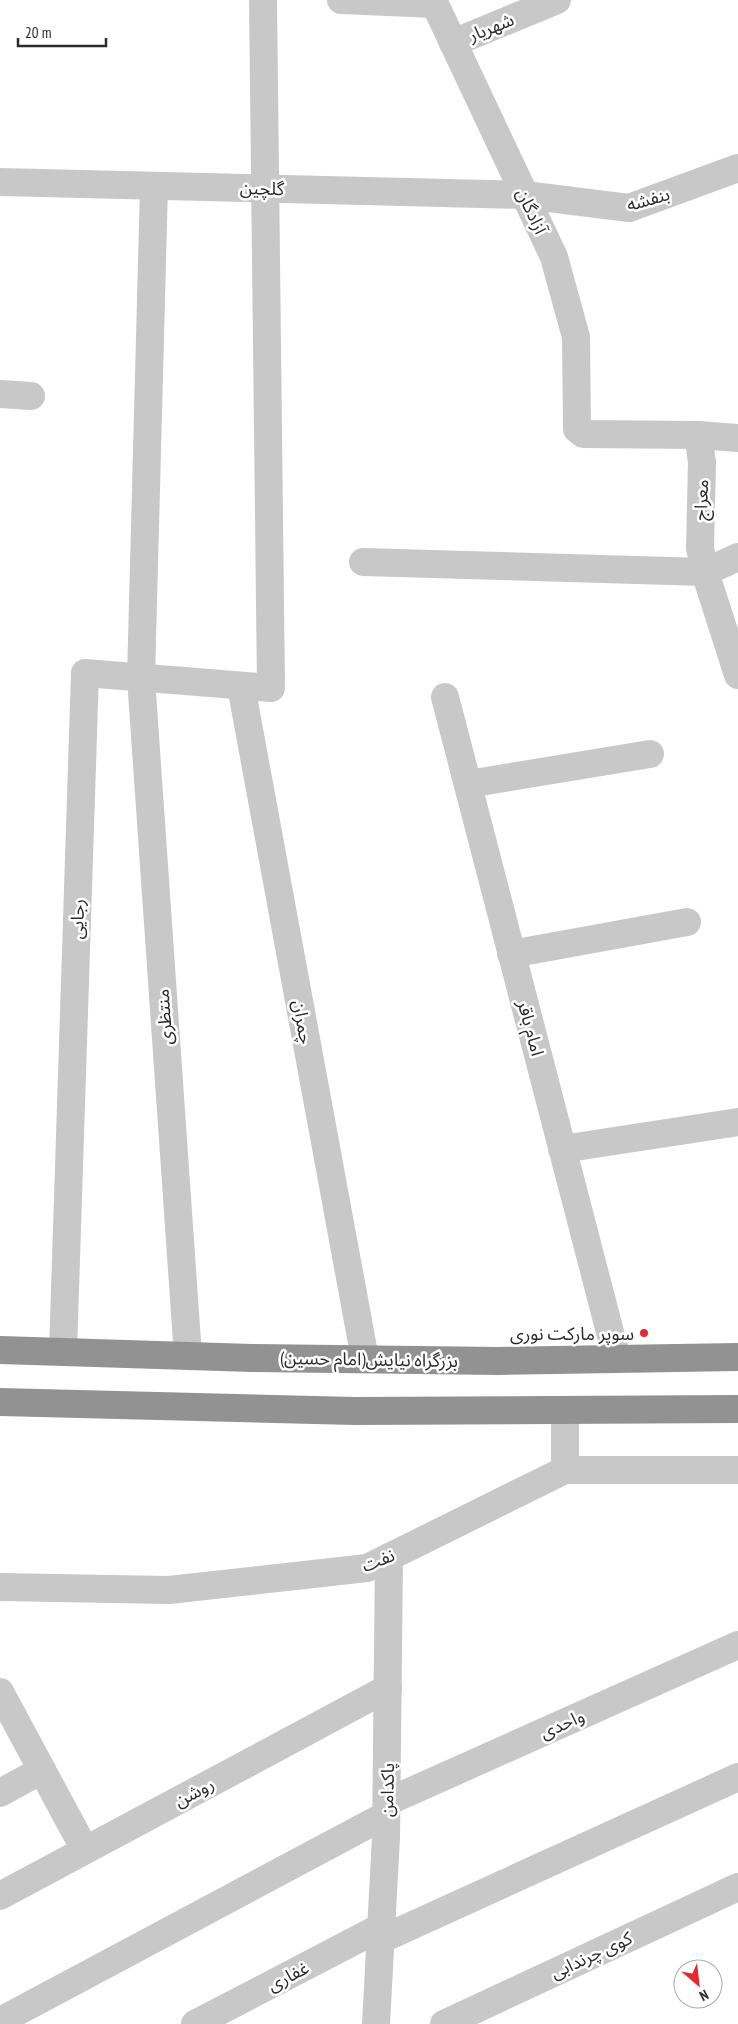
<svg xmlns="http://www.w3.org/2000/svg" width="738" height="2024" font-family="'PT Sans Narrow','Noto Sans Arabic',sans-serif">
  <rect width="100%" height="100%" fill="#fff"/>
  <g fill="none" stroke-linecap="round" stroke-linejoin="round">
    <g stroke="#c8c8c8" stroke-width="28">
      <polyline points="341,0 435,4"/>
      <polyline points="433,0 554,257 576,337 577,429 583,434 698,435 702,462 700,548 705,572 738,675"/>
      <polyline points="453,43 557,0"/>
      <polyline points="0,182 525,195 629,208 738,168"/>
      <polyline points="154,186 141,678 188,1356"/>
      <polyline points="0,394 31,396"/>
      <polyline points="698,435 738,438"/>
      <polyline points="363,562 705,572 738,557"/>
      <polyline points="241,686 365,1359"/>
      <polyline points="445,697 617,1359"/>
      <polyline points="468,784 650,754"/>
      <polyline points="511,954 687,922"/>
      <polyline points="562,1149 738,1122"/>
      <polyline points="63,1352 85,673 271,688 263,0"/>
      <polyline points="565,1470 565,1410"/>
      <polyline points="0,1587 169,1590 367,1568 565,1470 738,1470"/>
      <polyline points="0,1692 85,1850"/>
      <polyline points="0,1793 42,1770"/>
      <polyline points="387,1802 738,1645"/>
      <polyline points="0,1896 388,1688"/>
      <polyline points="380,1940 738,1777"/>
      <polyline points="0,2021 386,1815"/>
      <polyline points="195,2024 381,1927"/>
      <polyline points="376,2024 386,1837 389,1557"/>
      <polyline points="444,2024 738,1887"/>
    </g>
    <g stroke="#929292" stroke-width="28">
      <polyline points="0,1350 252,1358 499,1361 738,1357"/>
      <polyline points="0,1402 355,1411 738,1409"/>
    </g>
  </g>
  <circle fill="#e7292f" stroke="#fff" stroke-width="2" cx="644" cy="1333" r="5"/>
  <g text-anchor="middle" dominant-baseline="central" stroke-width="5" stroke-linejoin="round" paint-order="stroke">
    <g font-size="18" fill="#2b2b2b" stroke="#fff">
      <text transform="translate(491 27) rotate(-22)">شهریار</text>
      <text transform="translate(262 188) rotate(2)">گلچین</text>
      <text transform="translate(648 199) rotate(-16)">بنفشه</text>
      <text transform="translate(532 211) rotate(65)">آزادگان</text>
      <text transform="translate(701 500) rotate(-88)">معراج</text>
      <text transform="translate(77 919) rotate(-88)">رجایی</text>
      <text transform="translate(164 1017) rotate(-94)">منتظری</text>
      <text transform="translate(303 1022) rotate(80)">چمران</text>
      <text transform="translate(531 1028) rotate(75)">امام باقر</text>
      <text transform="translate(369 1359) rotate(1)">بزرگراه نیایش(امام حسین)</text>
      <text transform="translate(378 1560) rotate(-22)">نفت</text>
      <text transform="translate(562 1724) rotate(-24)">واحدی</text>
      <text transform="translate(387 1790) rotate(-89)">پاکدامن</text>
      <text transform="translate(194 1792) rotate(-28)">روشن</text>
      <text transform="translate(591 1955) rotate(-25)">کوی چرندابی</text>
      <text transform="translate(288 1976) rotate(-27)">غفاری</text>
    </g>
    <g font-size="18" fill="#2b2b2b" stroke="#fff" text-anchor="end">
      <text x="634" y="1333">سوپر مارکت نوری</text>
    </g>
  </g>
  <g transform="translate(698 1984) rotate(152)"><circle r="24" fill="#ffffff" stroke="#aaaaaa"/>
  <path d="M0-4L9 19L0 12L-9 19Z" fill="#e7292f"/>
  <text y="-8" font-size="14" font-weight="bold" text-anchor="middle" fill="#2b2b2b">N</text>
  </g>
  <path d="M18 38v8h88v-8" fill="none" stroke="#2b2b2b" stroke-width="2.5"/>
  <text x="25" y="38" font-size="15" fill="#2b2b2b" stroke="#ffffff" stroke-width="4" paint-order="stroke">20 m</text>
</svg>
